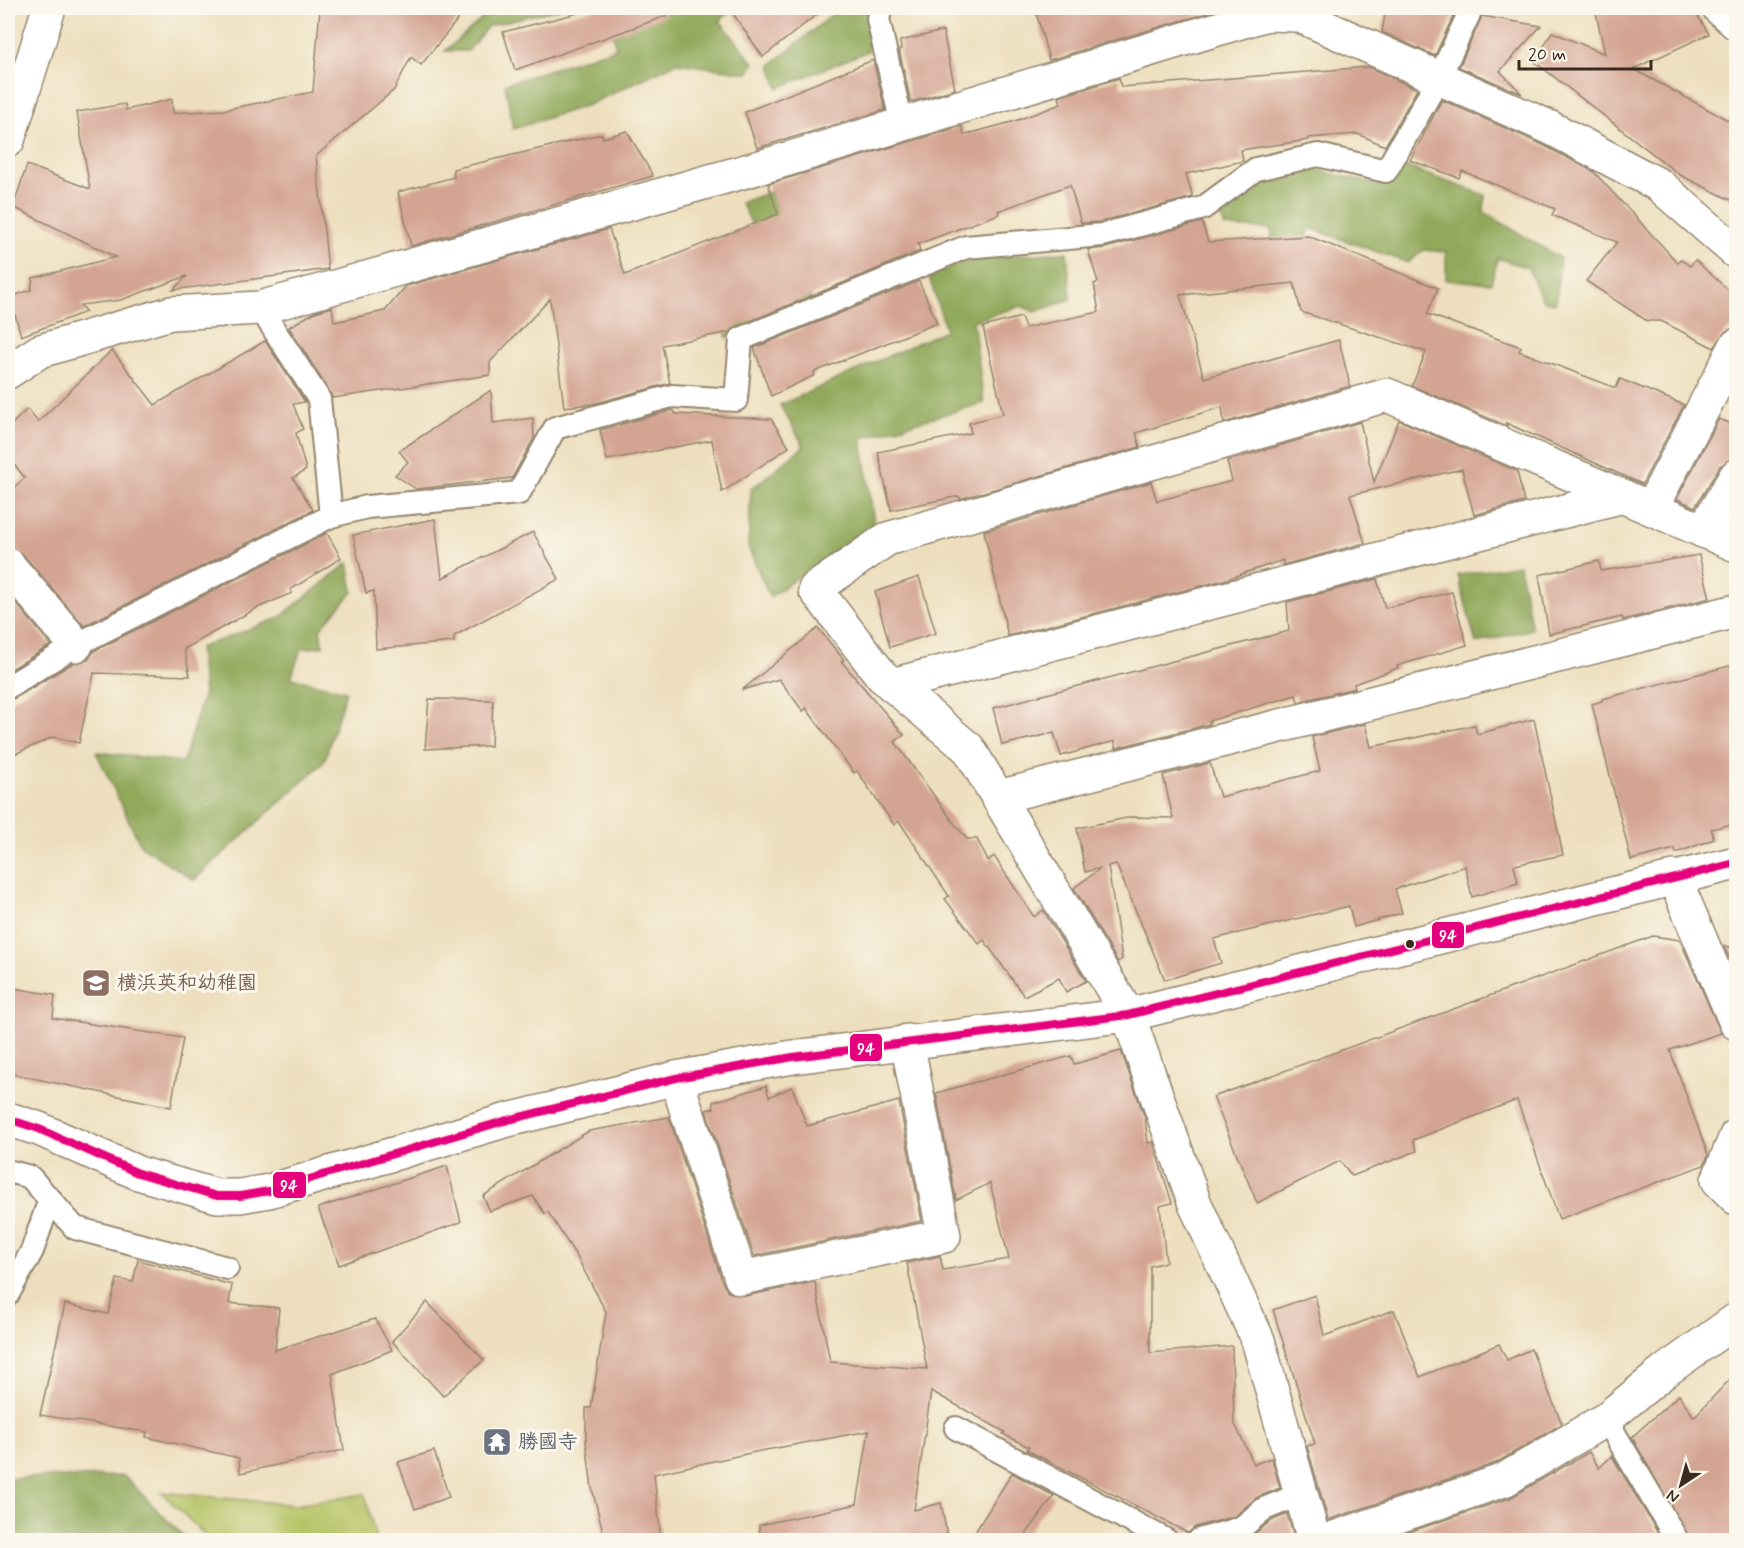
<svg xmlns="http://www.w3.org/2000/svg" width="1744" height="1548" font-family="Mynerve,'Klee One',sans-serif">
  <rect width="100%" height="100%" fill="#fbf7ec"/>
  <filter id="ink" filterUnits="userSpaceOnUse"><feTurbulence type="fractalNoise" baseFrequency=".0167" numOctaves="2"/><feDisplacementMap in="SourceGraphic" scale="12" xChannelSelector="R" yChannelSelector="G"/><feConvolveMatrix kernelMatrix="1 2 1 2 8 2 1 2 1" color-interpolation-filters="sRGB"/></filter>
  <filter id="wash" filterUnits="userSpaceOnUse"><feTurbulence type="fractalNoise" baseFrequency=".008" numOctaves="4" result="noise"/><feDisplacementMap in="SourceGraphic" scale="24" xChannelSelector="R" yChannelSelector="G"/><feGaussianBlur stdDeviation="1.35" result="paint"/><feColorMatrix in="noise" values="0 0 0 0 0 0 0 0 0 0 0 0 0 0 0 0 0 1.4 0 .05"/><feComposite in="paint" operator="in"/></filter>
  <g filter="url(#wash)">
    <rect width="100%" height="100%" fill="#eddfbd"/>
    <polygon fill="#b6c365" stroke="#787642" stroke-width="1.5" points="161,1492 295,1505 365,1494 376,1540 210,1540"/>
    <g fill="#90a95a" stroke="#666a3c" stroke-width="1.5">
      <polygon points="494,8 562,8 488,26 468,51 445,51"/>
      <polygon points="606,8 734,8 720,21 754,63 748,73 676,63 588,105 513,129 505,84 616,48"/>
      <polygon points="840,8 867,8 868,51 778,88 771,65"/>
      <polygon points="1398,164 1485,195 1484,212 1560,258 1556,303 1543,301 1528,268 1498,258 1491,283 1446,280 1446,252 1424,250 1408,263 1310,228 1292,274 1277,271 1271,229 1225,227 1218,207 1256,183 1318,170 1382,186"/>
      <polygon points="777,189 811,299 727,338 722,320 772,263 741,203"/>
      <polygon points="1067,252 1071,299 1035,312 1021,306 973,321 984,403 862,438 874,523 770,597 748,547 751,489 804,446 780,405 946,330 929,277 970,258"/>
      <polygon points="348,563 353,592 320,629 323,646 301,649 291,678 346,691 324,762 194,880 141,846 96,752 183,762 204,693 199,648 279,618"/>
      <polygon points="1519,565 1532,629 1476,643 1458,575"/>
      <polygon points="124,1476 187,1540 8,1540 8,1478"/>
    </g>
    <g id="blocks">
      <g fill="#d4a493">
        <polygon points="320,8 467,8 421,65 411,57 394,90 316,156 328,269 173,290 187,276 121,300 80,305 86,312 21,336 10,297 31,290 33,278 116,257 13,207 27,165 90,189 77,112 125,104 126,110 172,99 173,113 223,110 313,92"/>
        <polygon points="598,8 663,8 666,16 515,70 503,32"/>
        <polygon points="729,8 825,8 763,57"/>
        <polygon points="1035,8 1216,8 1217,10 1049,60"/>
        <polygon points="1386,8 1452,8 1451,11 1455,12 1435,56 1382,32"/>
        <polygon points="1595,8 1693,8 1709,34 1633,69 1737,125 1737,203 1680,175 1535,62 1552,32 1605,54"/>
        <polygon points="1482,16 1541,26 1500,71 1522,94 1459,67"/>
        <polygon points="943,31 955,89 911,102 899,50 901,49 900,41"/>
        <polygon points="873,60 885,110 757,148 745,112"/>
        <polygon points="1368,67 1417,89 1385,146 1358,134 1308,138 1308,140 1241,150 1243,161 1186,174 1193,197 1100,222 1081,223 1070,185 998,211 999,214 918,244 920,251 736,327 730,332 662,345 670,383 593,404 564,407 550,299 490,362 490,375 333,398 289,327 315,312 332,307 334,322 385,311 406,286 609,229 625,275 778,214 768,184 962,126 964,135 1015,121 1061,104 1059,97 1119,78 1121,87"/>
        <polygon points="1442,100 1543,145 1593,171 1678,263 1680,259 1690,266 1695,260 1737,298 1737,327 1726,331 1714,348 1661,321 1647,321 1586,281 1617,242 1552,215 1555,209 1462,171 1459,178 1410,160"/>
        <polygon points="627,131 653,176 411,246 398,192 454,177 453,169 602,134 603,138"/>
        <polygon points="1202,222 1208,242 1308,236 1438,288 1427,314 1521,347 1519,351 1616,388 1620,379 1684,405 1642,484 1506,423 1507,426 1412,386 1426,352 1301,312 1294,283 1180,295 1204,378 1339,340 1350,386 1224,423 1222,407 1136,433 1140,447 960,499 959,496 891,510 878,452 971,433 969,423 1003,414 983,327 1021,317 1025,328 1099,312 1094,284 1098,282 1088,250 1105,248"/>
        <polygon points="919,281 937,323 814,372 815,375 771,396 754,348"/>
        <polygon points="265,341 305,402 293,404 303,429 296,433 306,470 293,478 313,510 84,626 22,553 8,547 8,492 25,478 8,457 8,428 27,409 38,422 112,350 155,405"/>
        <polygon points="491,390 493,423 533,418 534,438 512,478 416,489 395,475 408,462 399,451"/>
        <polygon points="673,410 676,414 771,419 789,447 722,492 712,440 607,460 600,430"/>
        <polygon points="1719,419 1737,426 1737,451 1733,458 1720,466 1695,507 1677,499"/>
        <polygon points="1399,420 1517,471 1524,502 1474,515 1462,469 1350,495 1365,543 1283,565 1283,560 1224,580 1008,636 984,531 1151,482 1157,501 1232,481 1227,461 1360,422 1374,482"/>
        <polygon points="435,519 442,578 533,532 559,579 454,636 454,642 376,649 374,591 366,593 353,535"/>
        <polygon points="327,533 341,558 290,590 292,593 255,609 184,649 190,676 94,673 79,743 53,737 8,757 8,700 15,698 73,663 88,660 94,651"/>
        <polygon points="1699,555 1710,598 1623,620 1622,617 1549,634 1539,575 1599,561 1601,571"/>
        <polygon points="919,577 936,633 890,647 875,592"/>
        <polygon points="1377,579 1385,608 1452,592 1467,645 1397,666 1398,668 1354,684 1355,688 1298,702 1296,695 1209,721 1210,724 1116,748 1115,741 1061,756 1054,733 1002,745 993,708 1289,631 1287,602"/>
        <polygon points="8,593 51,645 8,671"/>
        <polygon points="818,628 844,660 841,661 904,735 895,742 954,823 967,839 977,839 988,861 994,856 1034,917 1043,910 1086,981 1066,992 1059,978 1024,996 984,940 979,944 945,899 949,896 899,821 894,825 857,771 854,773 806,708 803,711 779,679 742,690"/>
        <polygon points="1737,664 1737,823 1711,829 1714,839 1676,853 1675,849 1631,860 1592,704 1602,701 1602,699"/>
        <polygon points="429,699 493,700 491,746 425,749"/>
        <polygon points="1534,719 1563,855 1514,865 1518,883 1472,897 1465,866 1395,889 1402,913 1354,927 1349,906 1214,939 1221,963 1165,980 1116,864 1108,866 1122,959 1118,962 1074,888 1101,868 1085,872 1077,828 1132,817 1173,818 1163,775 1210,763 1220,797 1320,771 1312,737 1365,724 1371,747 1475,725 1477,734"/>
        <polygon points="1653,936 1680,940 1721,1033 1670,1050 1708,1155 1704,1165 1559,1219 1517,1100 1413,1140 1417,1151 1352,1176 1340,1161 1257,1203 1213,1097"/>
        <polygon points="1724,946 1737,948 1737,976"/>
        <polygon points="8,987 55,995 53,1018 183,1038 171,1107 8,1073"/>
        <polygon points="1121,1051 1145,1118 1148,1143 1153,1142 1172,1203 1160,1206 1166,1262 1150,1266 1150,1353 1232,1346 1234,1422 1254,1464 1272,1458 1280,1488 1256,1498 1235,1516 1195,1527 1188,1533 1027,1450 1029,1447 1003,1434 1005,1432 931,1391 914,1510 941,1503 948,1540 760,1540 759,1525 857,1504 869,1431 755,1452 654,1474 661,1540 605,1540 592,1488 586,1442 586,1408 591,1408 606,1312 577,1257 548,1212 545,1214 533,1196 490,1211 483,1196 589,1131 669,1117 723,1284 728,1292 745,1296 815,1282 830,1362 927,1369 907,1263 940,1256 943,1270 1009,1259 990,1183 956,1200 936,1093 1071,1056 1074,1064"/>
        <polygon points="766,1086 769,1097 792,1087 807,1126 899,1101 922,1221 754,1256 706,1110 714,1108 713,1102"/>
        <polygon points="447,1166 461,1222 339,1265 318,1208"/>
        <polygon points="138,1260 232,1285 229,1303 279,1308 275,1350 375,1319 392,1350 332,1374 344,1450 240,1473 239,1458 146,1437 147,1432 40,1415 65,1304 108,1314 117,1279 133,1282"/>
        <polygon points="1315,1295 1324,1336 1394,1310 1420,1377 1499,1344 1507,1360 1531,1349 1562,1424 1496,1463 1328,1520 1307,1446 1315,1444 1273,1310"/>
        <polygon points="427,1302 484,1360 443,1396 392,1341"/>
        <polygon points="1737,1372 1737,1540 1690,1540 1632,1437 1679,1395 1694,1417"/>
        <polygon points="434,1451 449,1497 415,1509 398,1462"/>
        <polygon points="1589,1452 1599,1468 1612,1456 1662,1540 1385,1540 1510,1498"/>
        <polygon points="1012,1473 1054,1496 1022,1540 970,1540"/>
        <polygon points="1287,1514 1295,1540 1246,1540 1271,1521"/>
      </g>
    </g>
  </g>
  <g filter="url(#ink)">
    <use href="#blocks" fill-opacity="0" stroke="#94846e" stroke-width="1.5"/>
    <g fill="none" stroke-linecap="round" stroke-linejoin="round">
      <g stroke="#94846e" stroke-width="26">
        <g id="service">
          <polyline points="881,8 878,19 902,125"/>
          <polyline points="260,308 319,399 331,516"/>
          <polyline points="8,687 76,645 331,516 367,507 519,493 555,428 672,396 736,400 741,339 966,247 1102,235 1203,208 1256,169 1318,155 1386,171 1439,78 1469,14 1469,8"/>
          <polyline points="8,1171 30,1177 75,1228 227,1268"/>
          <polyline points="8,1294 32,1251 50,1199"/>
          <polyline points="1606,1419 1677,1540"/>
          <polyline points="956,1428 1166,1540"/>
          <polyline points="1199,1540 1241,1528 1264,1509 1301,1494"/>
        </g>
      </g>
      <g stroke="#94846e" stroke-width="36">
        <g id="minor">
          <polyline points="1719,8 1736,23"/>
          <polyline points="8,140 49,8"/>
          <polyline points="8,372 40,351 171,313 260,308 778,162 1267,14 1298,15 1551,128 1659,185 1736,252"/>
          <polyline points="1651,508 1736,346"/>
          <polyline points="1703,531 1736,476"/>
          <polyline points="8,565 76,645"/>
          <polyline points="892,685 1623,496"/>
          <polyline points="998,797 1736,611"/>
          <polyline points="1674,877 1736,1023"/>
          <polyline points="676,1078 741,1278 944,1236 907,1041"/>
          <polyline points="1736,1136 1718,1180 1736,1198"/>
          <polyline points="1314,1540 1258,1340 1195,1204 1128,1015 969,749 882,676 815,589 887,539 1387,395 1736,545"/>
          <polyline points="1328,1540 1504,1480 1606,1419 1665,1371 1736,1320"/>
        </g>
      </g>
      <g stroke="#94846e" stroke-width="36">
        <polyline id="tertiary" points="8,1119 39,1129 138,1173 217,1196 240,1196 269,1191 504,1121 676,1078 793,1057 1128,1015 1736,863"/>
      </g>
      <use href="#service" stroke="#fff" stroke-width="22"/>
      <use href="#minor" stroke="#fff" stroke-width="33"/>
      <use href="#tertiary" stroke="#fff" stroke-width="33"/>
      <g stroke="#fbf7ec" stroke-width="12">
        <polyline id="bus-1" points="8,1119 39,1129 138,1173 217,1196 240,1196 269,1191 504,1121 676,1078 793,1057 1128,1015 1736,863"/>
      </g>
      <use href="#bus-1" stroke="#e5007d" stroke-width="8"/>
    </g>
  </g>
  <defs>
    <g id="school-square" transform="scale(1.5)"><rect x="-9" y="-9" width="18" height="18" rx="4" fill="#8d6e63" stroke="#fbf7ec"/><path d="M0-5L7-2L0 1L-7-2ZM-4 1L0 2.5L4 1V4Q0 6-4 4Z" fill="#fff"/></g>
    <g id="temple-square" transform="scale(1.5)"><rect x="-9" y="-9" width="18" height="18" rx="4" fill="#6b7280" stroke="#fbf7ec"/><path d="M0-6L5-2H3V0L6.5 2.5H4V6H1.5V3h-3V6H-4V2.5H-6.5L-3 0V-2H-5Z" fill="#fff"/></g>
  </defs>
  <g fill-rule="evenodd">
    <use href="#school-square" x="96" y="983"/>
    <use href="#temple-square" x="497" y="1442"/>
  </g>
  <circle fill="#3b2a1e" stroke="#fbf7ec" stroke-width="2" cx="1410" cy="944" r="5"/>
  <g text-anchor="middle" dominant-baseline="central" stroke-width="6" stroke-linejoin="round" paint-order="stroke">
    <g font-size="20" font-weight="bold" fill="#785e54" stroke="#fbf7ec" text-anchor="start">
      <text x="117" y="983">横浜英和幼稚園</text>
    </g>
    <g font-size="20" font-weight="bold" fill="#5b616d" stroke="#fbf7ec" text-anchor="start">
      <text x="518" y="1442">勝國寺</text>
    </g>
  </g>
  <g stroke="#fbf7ec" stroke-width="2">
    <rect x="1431" y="921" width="34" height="28" rx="6" fill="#e5007d"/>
    <rect x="849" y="1033" width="34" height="29" rx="6" fill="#e5007d"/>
    <rect x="272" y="1171" width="35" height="28" rx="6" fill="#e5007d"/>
  </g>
  <g font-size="16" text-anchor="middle" font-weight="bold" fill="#fff">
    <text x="1448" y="941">94</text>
    <text x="866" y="1054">94</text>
    <text x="289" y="1191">94</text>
  </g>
  <rect width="1744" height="1548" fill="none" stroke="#fbf7ec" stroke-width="30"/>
  <g transform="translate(1681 1485) rotate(216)" stroke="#fbf7ec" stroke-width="4.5" paint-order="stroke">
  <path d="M0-4.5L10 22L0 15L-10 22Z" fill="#3b2a1e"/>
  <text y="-9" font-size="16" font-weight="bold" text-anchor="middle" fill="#3b2a1e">N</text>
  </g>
  <path d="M1519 60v9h132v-9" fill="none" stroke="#3b2a1e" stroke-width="3"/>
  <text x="1528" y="60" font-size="18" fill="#3b2a1e" stroke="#fbf7ec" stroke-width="4.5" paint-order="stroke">20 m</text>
</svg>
